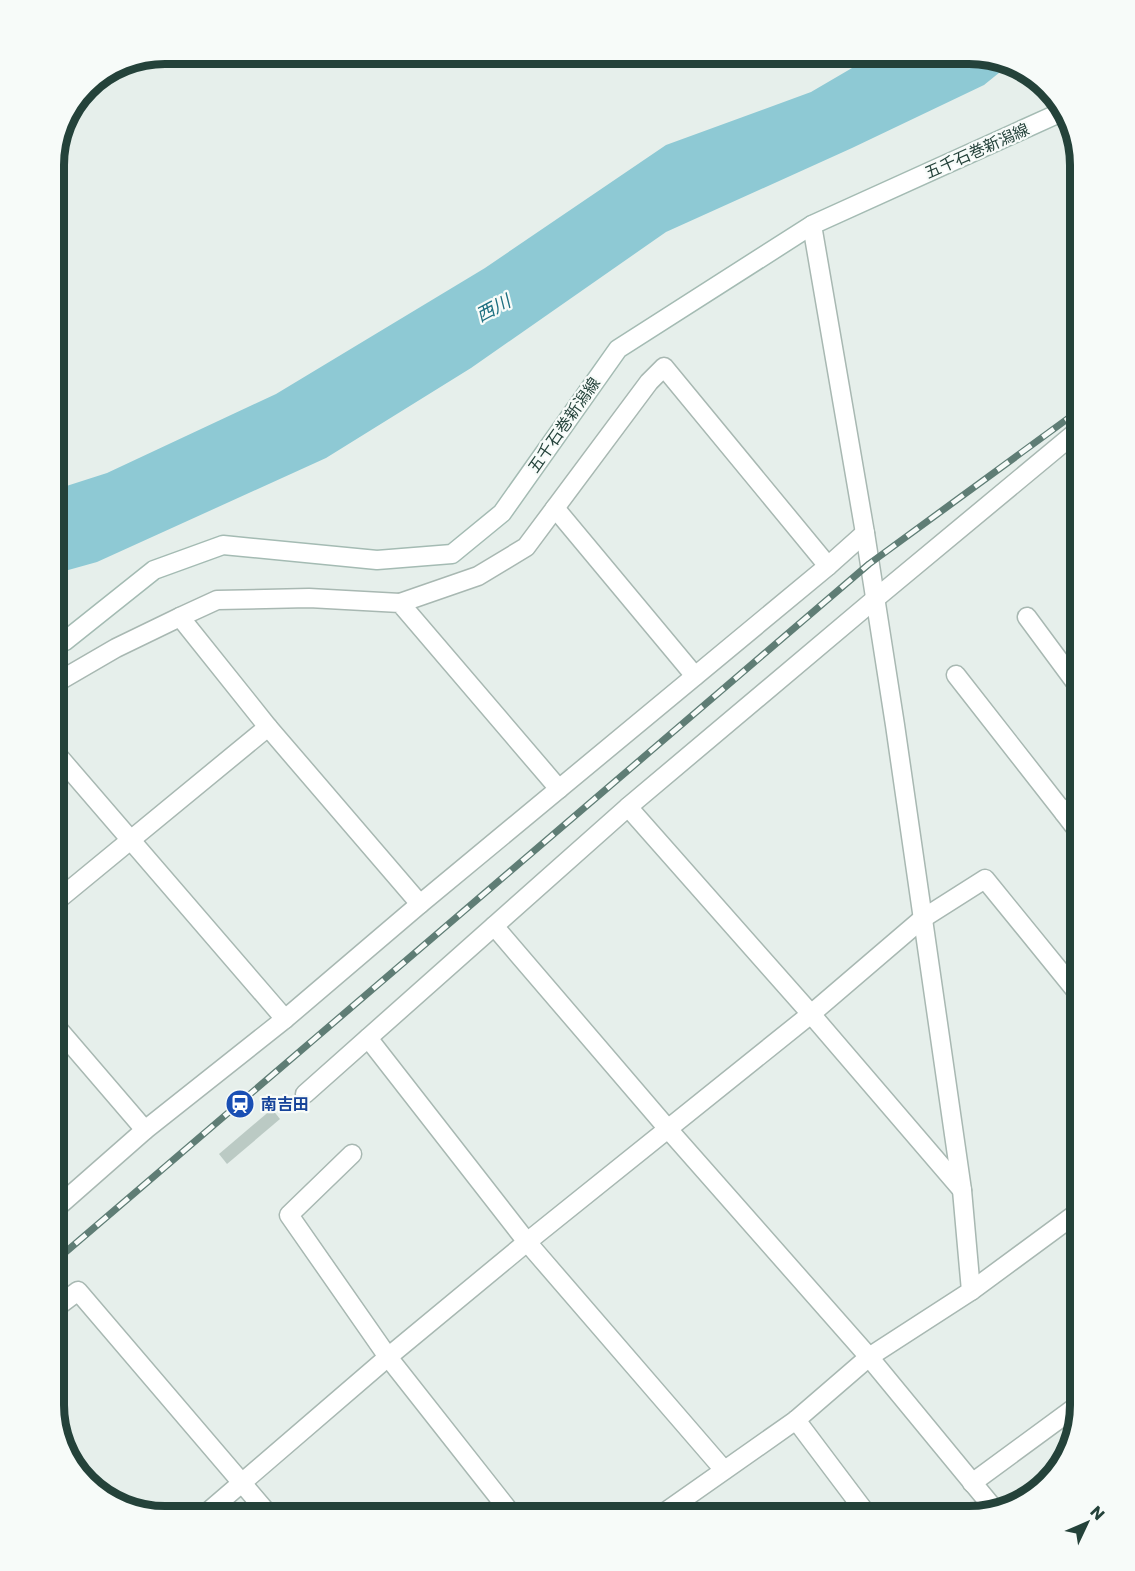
<svg xmlns="http://www.w3.org/2000/svg" width="1135" height="1571" font-family="Poppins,'Noto Sans JP',sans-serif">
  <rect width="100%" height="100%" fill="#e6efeb"/>
  <polygon fill="#8ec9d4" points="876,54 977,54 1010,64 984,85 852,148 666,232 471,368 326,458 97,562 54,574 54,490 107,473 276,394 485,268 666,145 811,92"/>
  <polygon fill="#bbcac4" points="272,1109 280,1119 227,1164 219,1154"/>
  <g fill="none" stroke-linecap="round" stroke-linejoin="round">
    <g stroke="#a8b8b2" stroke-width="21">
      <g id="street">
        <polyline points="555,508 695,676"/>
        <polyline points="400,603 478,576 526,547 649,382 664,367 828,566"/>
        <polyline points="180,617 217,600 309,598 400,603 559,789"/>
        <polyline points="1027,617 1081,690"/>
        <polyline points="956,675 1064,813"/>
        <polyline points="54,684 116,648 180,617 268,727 420,904"/>
        <polyline points="54,751 285,1019"/>
        <polyline points="628,807 811,1014 962,1190"/>
        <polyline points="1081,835 1064,813 1081,799"/>
        <polyline points="54,903 268,727"/>
        <polyline points="494,926 668,1129 869,1357 995,1510"/>
        <polyline points="54,1024 145,1130"/>
        <polyline points="368,1038 527,1242 724,1470"/>
        <polyline points="305,1094 628,807 875,599 1081,428"/>
        <polyline points="352,1154 289,1215 388,1357 514,1517"/>
        <polyline points="54,1210 145,1130 285,1019 420,904 828,566 865,533"/>
        <polyline points="971,1291 1081,1210"/>
        <polyline points="54,1309 78,1291 271,1517"/>
        <polyline points="796,1420 869,1517"/>
        <polyline points="972,1483 1081,1403"/>
        <polyline points="202,1517 388,1357 527,1242 811,1014 922,919 985,879 1081,997"/>
        <polyline points="658,1517 796,1420 869,1357 971,1291 962,1190 895,725 865,533 812,225"/>
      </g>
    </g>
    <g stroke="#a4bbb3" stroke-width="21">
      <polyline id="secondary" points="54,646 65,641 154,570 223,545 377,560 452,554 502,513 618,349 812,225 1066,110"/>
    </g>
    <use href="#street" stroke="#fff" stroke-width="18"/>
    <use href="#secondary" stroke="#fff" stroke-width="18"/>
    <g stroke="#5f7d75" stroke-width="7">
      <polyline id="rail" points="54,1262 869,564 1081,409"/>
    </g>
    <use href="#rail" stroke="#f7fbf9" stroke-width="4.5" stroke-dasharray="14" stroke-linecap="butt"/>
  </g>
  <defs>
    <g id="station-disc" transform="scale(1.5)"><circle r="9.5" fill="#1a4fb4" stroke="#f7fbf9"/><path d="M-3-6H3Q5-6 5-4V2Q5 4 3 4L4.5 6H3L1.5 4h-3L-3 6H-4.5L-3 4Q-5 4-5 2V-4Q-5-6-3-6ZM-3.5-4v3h7v-3ZM-3.5 1v1.5H-2V1ZM2 1v1.5H3.5V1Z" fill="#fff"/></g>
  </defs>
  <g fill-rule="evenodd">
    <use href="#station-disc" x="240" y="1104"/>
  </g>
  <g text-anchor="middle" dominant-baseline="central" stroke-width="4.5" stroke-linejoin="round" paint-order="stroke">
    <g font-size="16" fill="#24423a" stroke="#f7fbf9">
      <text transform="translate(977 151) rotate(-24)">五千石巻新潟線</text>
      <text transform="translate(564 425) rotate(-55)">五千石巻新潟線</text>
    </g>
    <g font-size="16" font-weight="bold" fill="#164399" stroke="#f7fbf9" text-anchor="start">
      <text x="261" y="1104">南吉田</text>
    </g>
    <g font-size="18" font-style="italic" fill="#1c6f80" stroke="#f7fbf9">
      <text transform="translate(493 308) rotate(-28)">西川</text>
    </g>
  </g>
  <path d="M0 0H1135V1571H0ZM165 64H969A101 101 0 0 1 1070 165V1405A101 101 0 0 1 969 1506H165A101 101 0 0 1 64 1405V165A101 101 0 0 1 165 64Z" fill="#f7fbf9" fill-rule="evenodd"/>
  <path fill="none" stroke="#24423a" stroke-width="8" d="M165 64H969A101 101 0 0 1 1070 165V1405A101 101 0 0 1 969 1506H165A101 101 0 0 1 64 1405V165A101 101 0 0 1 165 64Z"/>
  <g transform="translate(1087 1523) rotate(46)" stroke="#f7fbf9" stroke-width="4.5" paint-order="stroke">
  <path d="M0-4.5L10 22L0 15L-10 22Z" fill="#24423a"/>
  <text y="-9" font-size="16" font-weight="bold" text-anchor="middle" fill="#24423a">N</text>
  </g>
</svg>
